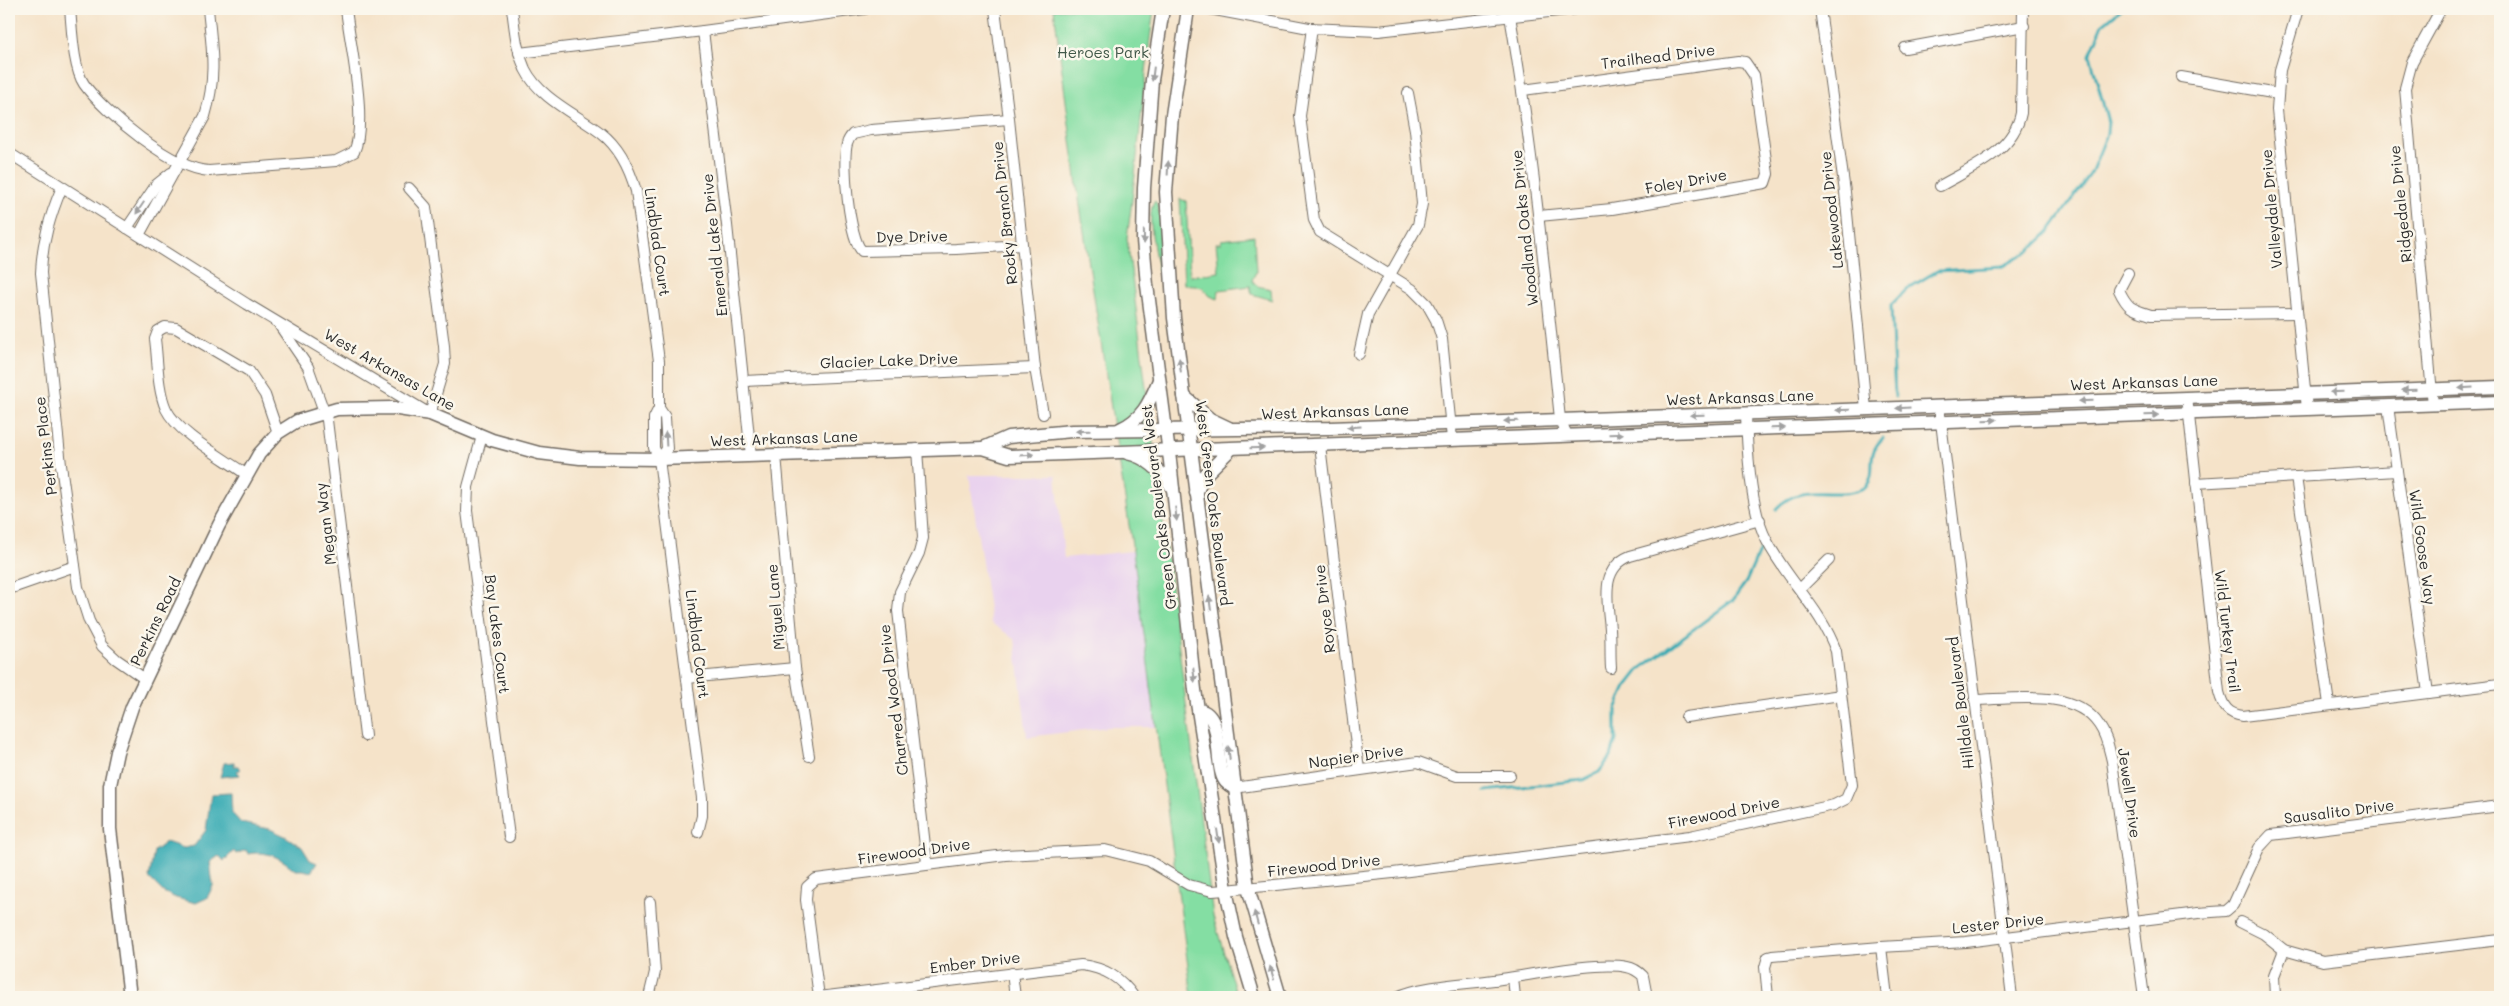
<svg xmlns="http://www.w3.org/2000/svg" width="2509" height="1006" font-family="Mali,sans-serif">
  <rect width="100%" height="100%" fill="#fbf7ec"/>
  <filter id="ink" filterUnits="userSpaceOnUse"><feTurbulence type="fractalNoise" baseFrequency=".02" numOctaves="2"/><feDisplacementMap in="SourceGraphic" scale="10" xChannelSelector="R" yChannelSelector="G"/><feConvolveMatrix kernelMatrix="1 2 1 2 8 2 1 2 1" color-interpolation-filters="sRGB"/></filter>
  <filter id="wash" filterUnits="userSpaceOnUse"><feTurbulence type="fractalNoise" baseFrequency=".0096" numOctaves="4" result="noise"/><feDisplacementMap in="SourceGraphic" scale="20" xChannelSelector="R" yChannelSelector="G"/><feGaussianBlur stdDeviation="1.12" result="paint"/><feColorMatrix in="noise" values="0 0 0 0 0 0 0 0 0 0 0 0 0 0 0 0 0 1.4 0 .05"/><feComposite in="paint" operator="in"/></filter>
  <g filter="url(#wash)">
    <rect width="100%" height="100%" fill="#f5e3c9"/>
    <polygon fill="#e9d2ee" points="969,475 1056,475 1064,558 1133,551 1156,727 1109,727 1027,737 1015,639 991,623"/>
    <g fill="#84dea3" stroke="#588467">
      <path d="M1054 9H1154C1143 85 1138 162 1127 238L1213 916 1237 997H1192L1133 551 1077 186Z"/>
      <polygon points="1180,199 1186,201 1190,276 1219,272 1216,243 1221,243 1221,240 1254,236 1256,272 1252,280 1257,286 1271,289 1272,300 1252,294 1250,286 1219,290 1218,299 1210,296 1202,287 1184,284"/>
      <path d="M1155 201C1162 207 1165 267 1162 277L1158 271C1156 257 1145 212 1155 201Z"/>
    </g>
    <g fill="#39abb4" stroke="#326b70">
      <polygon points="234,762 234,766 238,766 240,770 237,771 240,775 220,777 224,763"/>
      <path d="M231 793 232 813 241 823 270 829 285 836 302 847 310 860 317 863 311 872 303 870H295C281 858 267 850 248 854L246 850 236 854 234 851 224 861 219 856 210 862 213 886 207 898 196 903 176 898 163 892 149 878 154 851 166 842 184 848 194 846 206 830 211 794Z"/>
    </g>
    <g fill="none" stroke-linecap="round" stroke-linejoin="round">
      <g stroke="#39abb4" stroke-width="3">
        <polyline points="1895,397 1891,305 1907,289 1937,271 2002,267 2029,251 2049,232 2091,173 2107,134 2108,122 2090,55 2103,24 2121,9"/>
        <path d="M1776 509C1803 479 1837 503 1866 487 1879 469 1863 457 1883 438"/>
        <polyline points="1486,791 1583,780 1599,772 1611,756 1616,740 1616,709 1626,687 1640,669 1733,600 1746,582 1760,550"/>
      </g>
    </g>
  </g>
  <g filter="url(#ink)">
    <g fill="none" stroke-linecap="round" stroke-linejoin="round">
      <g stroke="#726b62" stroke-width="12">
        <g id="minor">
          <path d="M70 9C72 28 73 68 84 84 105 114 173 169 209 171L336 161 354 152C368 120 350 45 346 9"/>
          <path d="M512 9C515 30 516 49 525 69 539 98 576 114 601 133 619 147 630 170 636 191L659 361V408L654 418V448L659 459 702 798V816L698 832"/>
          <polyline points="995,9 1009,119 1035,368 1043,414"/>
          <polyline points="1210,9 1309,28 1378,31 1576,9"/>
          <polyline points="1820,9 1845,192 1866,409"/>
          <polyline points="2298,9 2280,70 2277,110 2307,409"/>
          <path d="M1510 16C1533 149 1546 284 1560 419L1567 435"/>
          <polyline points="1312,28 1300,116 1314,220 1320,232 1412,289 1427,304 1436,320 1442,339 1452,439"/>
          <polyline points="703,31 727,225 751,456"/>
          <polyline points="1905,48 2024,26"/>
          <polyline points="519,53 703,31 865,9"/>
          <polyline points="2181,77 2278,94"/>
          <polyline points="1523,90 1738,61 1745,62 1754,75 1768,174 1765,183 1612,209 1539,216"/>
          <path d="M1009 119 871 130 853 134C850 137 848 140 847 144 842 162 849 239 862 251L956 249 1021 245"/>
          <polyline points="9,153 247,304 430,414 445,364 444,346 426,207 409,188"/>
          <path d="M1940 186C1971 168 2013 152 2021 113L2023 9"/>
          <path d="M62 187C50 216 42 242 41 273L61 465 78 587 89 621 102 646 116 659 145 679"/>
          <polyline points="127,228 156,185 171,173"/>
          <path d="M139 235 205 116C217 76 212 49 208 9"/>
          <path d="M2128 273 2119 290C2128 309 2132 309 2151 315L2296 313"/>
          <polyline points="280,326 308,367 327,420 365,736"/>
          <polyline points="1359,354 1368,314 1418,225 1422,204 1415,130 1408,93"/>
          <polyline points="744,381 1035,368"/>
          <path d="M2187 397 2219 692C2223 707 2228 714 2243 716L2500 684"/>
          <polyline points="2433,405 2405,88 2412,62 2441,9"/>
          <polyline points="1939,406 2012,997"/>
          <polyline points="2388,406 2428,693"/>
          <polyline points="482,436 468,487 467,511 509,837"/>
          <polyline points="1320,445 1359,770"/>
          <polyline points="917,449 923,538 919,553 900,592 898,611 927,863"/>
          <polyline points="776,455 795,668 809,756"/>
          <polyline points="659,459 667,449 665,417 659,408"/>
          <path d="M247 475C224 458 178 434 166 409 157 388 158 361 155 339L158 331 165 327 176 328 249 371 265 395 278 433"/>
          <polyline points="2296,477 2329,704"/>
          <polyline points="2196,483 2397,471"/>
          <polyline points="9,589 75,566"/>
          <polyline points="1800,589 1829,560"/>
          <path d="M1611 668C1610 655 1611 642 1610 629 1608 602 1599 569 1630 556L1760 520"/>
          <polyline points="687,678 795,668"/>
          <path d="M1975 700C2013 699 2075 688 2099 725 2107 736 2109 749 2112 761L2144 997"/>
          <polyline points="1686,717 1841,695"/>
          <polyline points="1234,788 1418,762 1457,776 1510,776"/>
          <polyline points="2240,922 2264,934 2284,950 2323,961 2500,940"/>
          <polyline points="1881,947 1887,997"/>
          <polyline points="1012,973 1015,997"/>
          <polyline points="1513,978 1515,997"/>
          <polyline points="649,997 655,972 650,902"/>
          <path d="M819 997 806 900 807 887 816 879 1005 855 1105 850 1149 861 1189 885 1212 891 1226 890 1393 873 1690 836 1834 805 1846 799 1852 785 1836 651C1821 609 1787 580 1767 541 1750 510 1747 449 1746 413"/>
          <path d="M819 997 1081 965C1105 968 1120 977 1134 997"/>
          <path d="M1397 997C1423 985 1465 984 1494 980 1528 976 1595 961 1627 967 1633 968 1639 972 1643 976L1647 997"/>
          <polyline points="1768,997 1765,967 1768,957 1772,956 1881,947 1966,942 2198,913 2226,911 2233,905 2259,848 2271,835 2500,806"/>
          <polyline points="2275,997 2274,976 2284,950"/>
        </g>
      </g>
      <g stroke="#726b62" stroke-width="15">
        <g id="major">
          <polyline points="1163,9 1152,80 1144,188 1143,240 1147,285 1170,461 1195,690 1226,890 1236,937 1254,997"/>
          <polyline points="1188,9 1172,115 1166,192 1174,318 1248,888 1280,997"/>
          <polyline points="1184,396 1210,419 1229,428"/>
          <path d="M1120 429C1143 419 1150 401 1159 380"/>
          <polyline points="983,448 1008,437 1072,431 1330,428 2500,387"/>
          <path d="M1127 453C1147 457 1162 472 1173 489"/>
          <polyline points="1196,493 1204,476 1231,449"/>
          <path d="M1199 710C1225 715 1213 763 1225 781 1227 784 1231 786 1234 788"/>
          <polyline points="130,997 110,829 110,785 117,752 132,707 219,525 259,454 278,433 297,421 337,409 392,408 430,414 492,440 539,453 580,458 659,459 983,448 1009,456 2500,402"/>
        </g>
      </g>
      <use href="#minor" stroke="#fff" stroke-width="10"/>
      <use href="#major" stroke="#fff" stroke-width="12"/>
    </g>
    <defs><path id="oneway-solid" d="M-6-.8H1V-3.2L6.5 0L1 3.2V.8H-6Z" transform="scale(1.25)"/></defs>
    <g fill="#a0a0a0">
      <use href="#oneway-solid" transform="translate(1153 74) rotate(97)"/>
      <use href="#oneway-solid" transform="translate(1168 168) rotate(-87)"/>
      <use href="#oneway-solid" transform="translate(140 208) rotate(124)"/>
      <use href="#oneway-solid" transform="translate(1144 237) rotate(89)"/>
      <use href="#oneway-solid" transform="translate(1180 365) rotate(-97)"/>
      <use href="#oneway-solid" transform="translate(2466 388) rotate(177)"/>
      <use href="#oneway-solid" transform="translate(2409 390) rotate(179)"/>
      <use href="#oneway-solid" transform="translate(2337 392) rotate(179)"/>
      <use href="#oneway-solid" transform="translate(2086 401) rotate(178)"/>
      <use href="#oneway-solid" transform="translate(1903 408) rotate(177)"/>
      <use href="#oneway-solid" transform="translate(1843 410) rotate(178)"/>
      <use href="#oneway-solid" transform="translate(1697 415) rotate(179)"/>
      <use href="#oneway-solid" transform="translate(2152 415) rotate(-2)"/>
      <use href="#oneway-solid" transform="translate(1990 420) rotate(-2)"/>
      <use href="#oneway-solid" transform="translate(1511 421) rotate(178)"/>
      <use href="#oneway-solid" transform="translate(1354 427) rotate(177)"/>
      <use href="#oneway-solid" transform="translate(1778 428) rotate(-2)"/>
      <use href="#oneway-solid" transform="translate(1083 431) rotate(179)"/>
      <use href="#oneway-solid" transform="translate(1616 434) rotate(-2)"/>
      <use href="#oneway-solid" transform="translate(666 439) rotate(-93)"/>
      <use href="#oneway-solid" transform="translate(1257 448) rotate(-1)"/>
      <use href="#oneway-solid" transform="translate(1027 455) rotate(-3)"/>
      <use href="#oneway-solid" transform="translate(1176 514) rotate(84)"/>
      <use href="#oneway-solid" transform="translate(1210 603) rotate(-97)"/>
      <use href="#oneway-solid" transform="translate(1194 675) rotate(84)"/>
      <use href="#oneway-solid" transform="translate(1229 753) rotate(-97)"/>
      <use href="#oneway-solid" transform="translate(1218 836) rotate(82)"/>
      <use href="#oneway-solid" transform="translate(1256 918) rotate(-105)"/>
      <use href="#oneway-solid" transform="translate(1272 973) rotate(-107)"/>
    </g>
  </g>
  <g text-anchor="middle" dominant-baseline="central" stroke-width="5" stroke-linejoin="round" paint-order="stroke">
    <g font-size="15" fill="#415849" stroke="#fbf7ec">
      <text x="1103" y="52">Heroes Park</text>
    </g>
    <g font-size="15" fill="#2b2b2b" stroke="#fbf7ec">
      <text transform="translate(1658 56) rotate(-7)">Trailhead Drive</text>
      <text transform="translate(1686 181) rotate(-10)">Foley Drive</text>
      <text transform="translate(2400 204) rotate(-96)">Ridgedale Drive</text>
      <text transform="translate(2271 209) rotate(-95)">Valleydale Drive</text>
      <text transform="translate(1831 210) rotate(-96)">Lakewood Drive</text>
      <text transform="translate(1004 213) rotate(-96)">Rocky Branch Drive</text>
      <text transform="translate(1524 228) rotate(-96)">Woodland Oaks Drive</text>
      <text transform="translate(912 236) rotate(-1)">Dye Drive</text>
      <text transform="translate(658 242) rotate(82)">Lindblad Court</text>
      <text transform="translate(714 245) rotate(-96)">Emerald Lake Drive</text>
      <text transform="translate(889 360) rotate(-2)">Glacier Lake Drive</text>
      <text transform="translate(390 369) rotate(30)">West Arkansas Lane</text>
      <text transform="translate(2144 382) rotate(-2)">West Arkansas Lane</text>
      <text transform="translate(1740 397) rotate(-2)">West Arkansas Lane</text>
      <text transform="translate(1335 411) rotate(-2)">West Arkansas Lane</text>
      <text transform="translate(784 438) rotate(-2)">West Arkansas Lane</text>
      <text transform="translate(45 446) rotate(-97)">Perkins Place</text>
      <text transform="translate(1214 503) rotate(83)">West Green Oaks Boulevard</text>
      <text transform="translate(1158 507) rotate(-97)">Green Oaks Boulevard West</text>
      <text transform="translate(325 524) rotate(-97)">Megan Way</text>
      <text transform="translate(2423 547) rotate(82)">Wild Goose Way</text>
      <text transform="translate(775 607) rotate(-95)">Miguel Lane</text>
      <text transform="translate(1324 609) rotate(-97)">Royce Drive</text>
      <text transform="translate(155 621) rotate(-64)">Perkins Road</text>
      <text transform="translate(2228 631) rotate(83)">Wild Turkey Trail</text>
      <text transform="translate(498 634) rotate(83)">Bay Lakes Court</text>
      <text transform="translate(698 644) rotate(83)">Lindblad Court</text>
      <text transform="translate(893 700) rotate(-97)">Charred Wood Drive</text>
      <text transform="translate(1960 703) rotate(-97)">Hilldale Boulevard</text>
      <text transform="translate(1356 756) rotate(-8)">Napier Drive</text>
      <text transform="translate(2130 793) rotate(82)">Jewell Drive</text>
      <text transform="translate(2339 811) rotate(-7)">Sausalito Drive</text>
      <text transform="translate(1724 812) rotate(-11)">Firewood Drive</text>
      <text transform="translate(914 851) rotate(-8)">Firewood Drive</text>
      <text transform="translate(1324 865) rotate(-6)">Firewood Drive</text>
      <text transform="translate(1998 923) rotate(-6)">Lester Drive</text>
      <text transform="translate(975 962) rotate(-7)">Ember Drive</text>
    </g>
  </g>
  <rect width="2509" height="1006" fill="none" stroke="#fbf7ec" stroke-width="30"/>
</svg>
